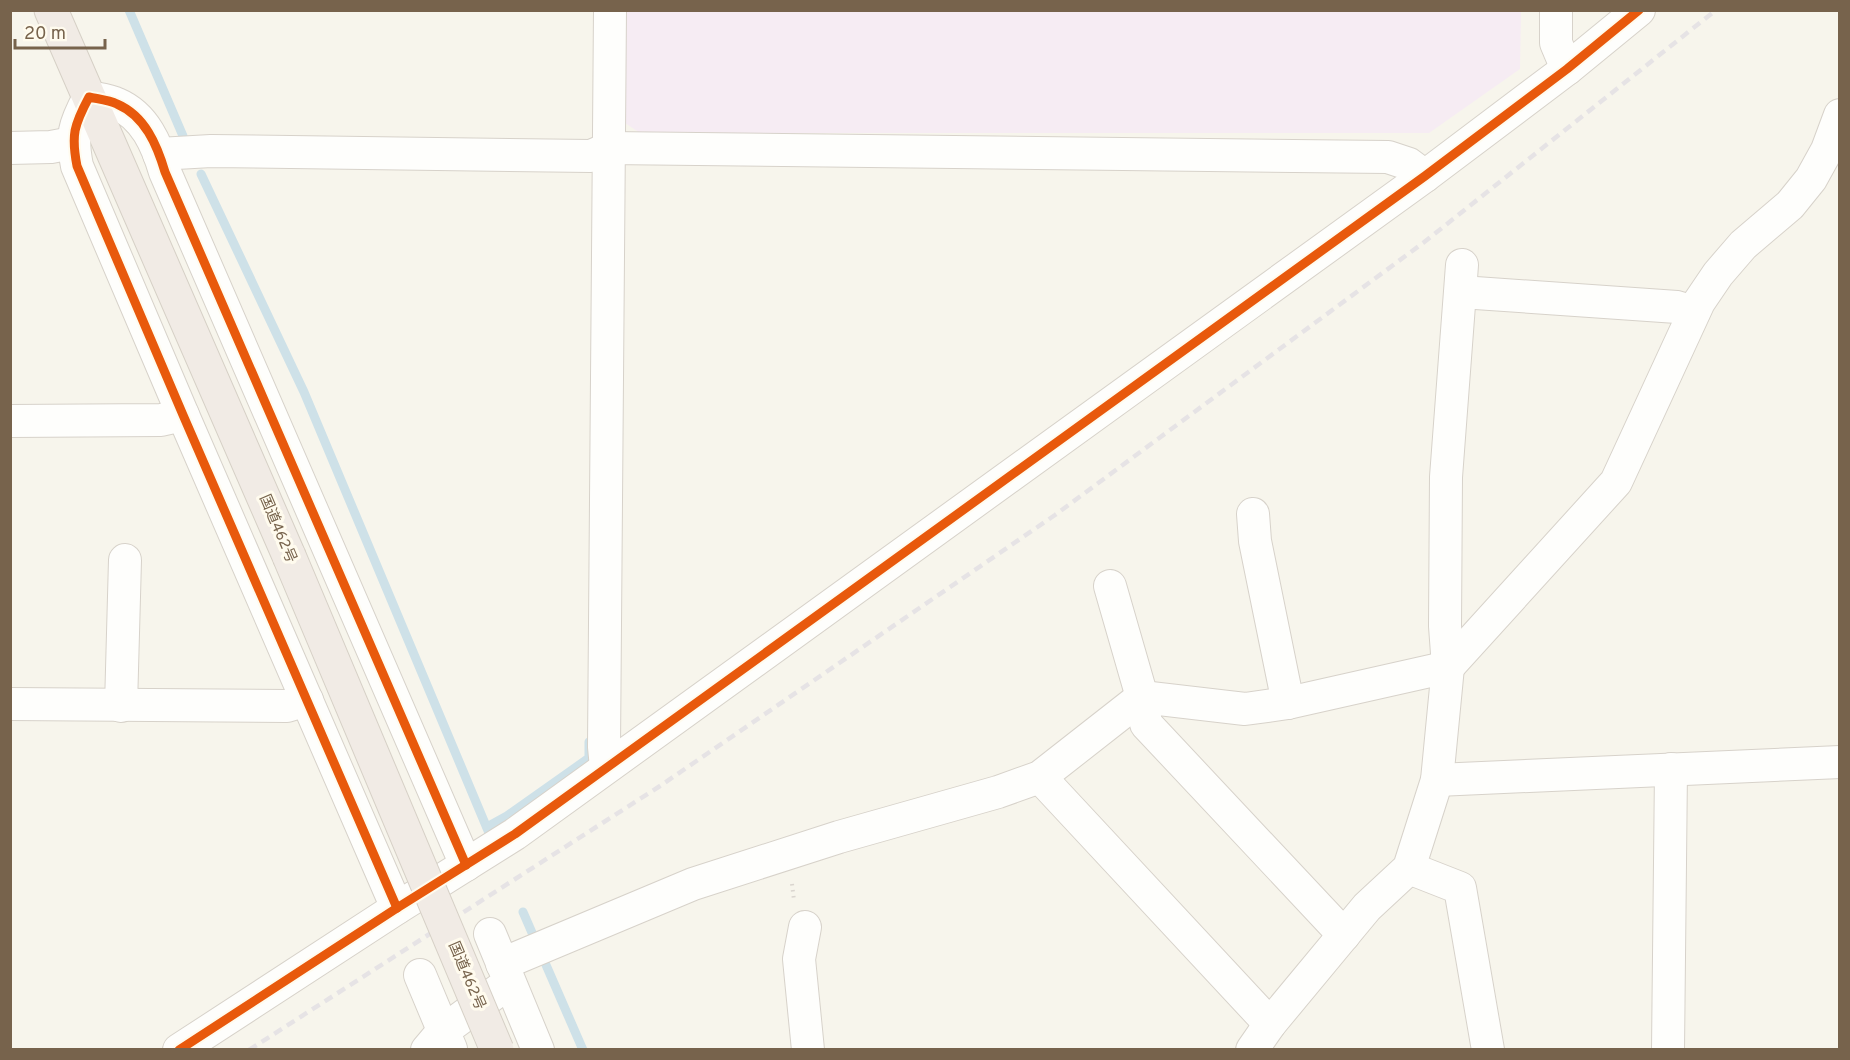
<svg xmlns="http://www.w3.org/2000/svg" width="1850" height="1060" font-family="Overpass,'Noto Sans JP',sans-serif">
  <rect width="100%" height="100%" fill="#f7f5ec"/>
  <polygon fill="#f6ecf3" points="626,11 1521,11 1520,69 1429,133 640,133 625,123"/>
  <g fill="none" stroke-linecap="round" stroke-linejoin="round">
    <g stroke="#cee1e8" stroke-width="9">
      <polyline points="129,10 183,136"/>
      <polyline points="201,174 304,392 489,833"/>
      <polyline points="487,827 507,816 589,758 589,742"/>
      <polyline points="523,912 583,1050"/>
    </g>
    <g stroke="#d7d2ca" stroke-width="34">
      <g id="minor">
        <polyline points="1556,10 1556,43 1567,69"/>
        <polyline points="10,148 51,147 72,143"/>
        <polyline points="159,154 211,151 591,156 609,148 1388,157 1409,164 1425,176"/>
        <polyline points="1461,292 1677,307 1694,312"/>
        <polyline points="10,421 161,420 183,415"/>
        <polyline points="1253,514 1255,541 1288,703"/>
        <polyline points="1110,586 1142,697 1146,724 1344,935"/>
        <polyline points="10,704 287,706 307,700"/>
        <polyline points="121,706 125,560"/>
        <polyline points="606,767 604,747 610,10"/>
        <polyline points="1040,777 1270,1024"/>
        <polyline points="1437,780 1840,762"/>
        <polyline points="1409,868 1460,888 1488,1050"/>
        <path d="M397 908 183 415 77 166C71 135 74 125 89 97 98 99 109 100 117 104 145 116 157 145 165 172L466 865"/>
        <polyline points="805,927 799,959 808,1050"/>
        <polyline points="490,934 538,1050"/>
        <polyline points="502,964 693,884 839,837 998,792 1040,777 1142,697 1245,709 1288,703 1448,667 1616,482 1699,302 1718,274 1743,245 1790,205 1811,179 1827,150 1840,115"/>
        <polyline points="420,975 451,1049"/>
        <polyline points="179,1050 397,908 515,834 1425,176 1567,69 1639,10"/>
        <polyline points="427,1050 443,1031 499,990"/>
        <polyline points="1252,1050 1270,1024 1367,907 1409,868 1437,780 1448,667 1445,626 1446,477 1462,265"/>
        <polyline points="1668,1050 1671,769"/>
      </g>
    </g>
    <g stroke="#d6d0c6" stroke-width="35">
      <polyline id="highway" points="51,10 289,556"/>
    </g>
    <polyline stroke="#dad5cf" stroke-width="4" stroke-dasharray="1.5 4.5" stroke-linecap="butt" points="792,884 794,900"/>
    <use href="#minor" stroke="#fefefc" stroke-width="32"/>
    <use href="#highway" stroke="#f1ebe5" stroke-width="33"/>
    <polyline stroke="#e6e3e5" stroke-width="4.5" stroke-dasharray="9 6" stroke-linecap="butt" points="249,1050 660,786 1055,515 1423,243 1716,10"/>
    <g stroke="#d6d0c6" stroke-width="35" stroke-linecap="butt">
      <polyline id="highway-bridge" points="289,556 497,1050"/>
    </g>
    <use href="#highway-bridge" stroke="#f1ebe5" stroke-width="33"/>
    <g stroke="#fffbee" stroke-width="13">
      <g id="cycleway">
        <path d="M397 908 183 415 77 166C71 135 74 125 89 97 98 99 109 100 117 104 145 116 157 145 165 172L466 865"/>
        <polyline points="179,1050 397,908 515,834 1425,176 1567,69 1639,10"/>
      </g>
    </g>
    <use href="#cycleway" stroke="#e8590c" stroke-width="9"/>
  </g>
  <g text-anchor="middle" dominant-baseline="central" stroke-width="6" stroke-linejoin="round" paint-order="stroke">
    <g font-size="15" fill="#77634c" stroke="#fffbee">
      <text transform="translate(277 529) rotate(67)">国道462号</text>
      <text transform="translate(466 976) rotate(67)">国道462号</text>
    </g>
  </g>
  <rect width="1850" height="1060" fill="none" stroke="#77634c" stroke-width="24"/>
  <path d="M15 39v9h90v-9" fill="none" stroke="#77634c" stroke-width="3"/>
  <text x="24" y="39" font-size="18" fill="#77634c" stroke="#fffbee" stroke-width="4.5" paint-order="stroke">20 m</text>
</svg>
